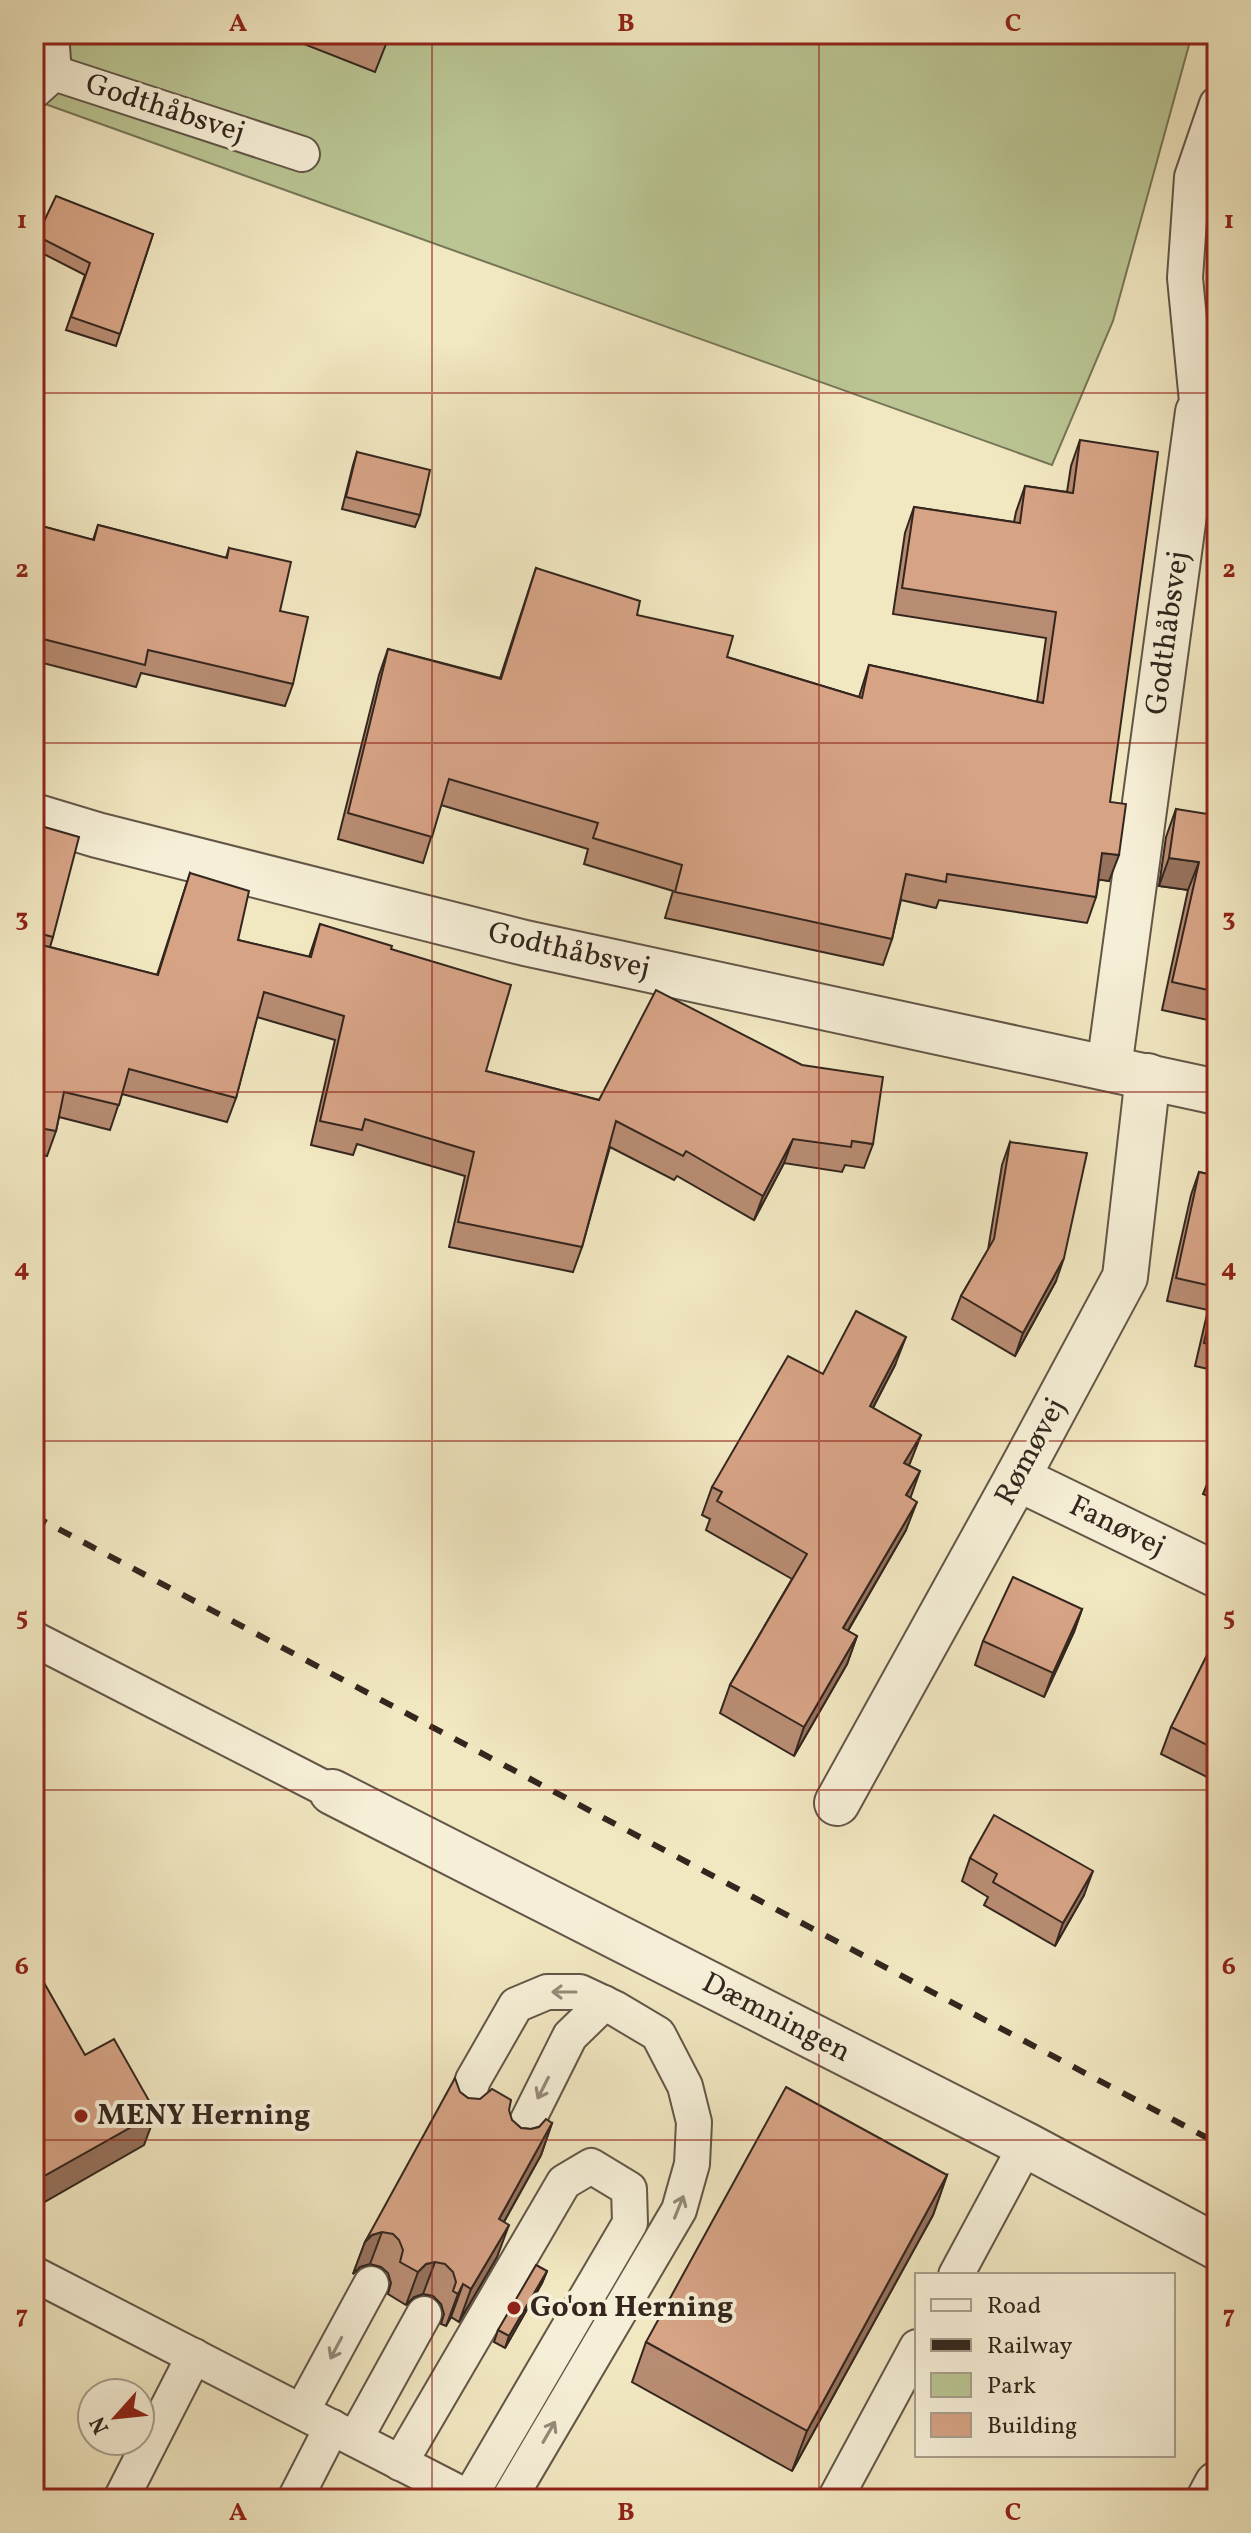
<svg xmlns="http://www.w3.org/2000/svg" width="1251" height="2533" font-family="Vollkorn,serif">
  <rect width="100%" height="100%" fill="#f1e7c1"/>
  <filter id="stains"><feTurbulence type="fractalNoise" baseFrequency=".0025" numOctaves="4"/><feColorMatrix values="0 0 0 0 .2 0 0 0 0 .09 0 0 0 0 .02 0 0 0 .5 -.17"/></filter>
  <radialGradient id="worn" r=".72"><stop offset=".6" stop-color="#630" stop-opacity="0"/><stop offset="1" stop-color="#630" stop-opacity=".3"/></radialGradient>
  <polygon fill="#bac593" stroke="#777658" stroke-width="2" points="34,34 1192,34 1113,321 1052,465 34,100"/>
  <g fill="none" stroke-linecap="round" stroke-linejoin="round">
    <g stroke="#635647" stroke-width="38">
      <g id="lane">
        <polyline points="51,34 54,73"/>
        <polyline points="34,91 54,73 302,154"/>
        <polyline points="1198,412 1185,278 1192,177 1217,104"/>
        <polyline points="34,1639 332,1792"/>
        <polyline points="463,2112 473,2080 516,2005 547,1992 580,1992 616,2009 658,2034 685,2086 694,2122 692,2164 679,2210 509,2499"/>
        <polyline points="517,2142 570,2036 604,2003"/>
        <polyline points="34,2274 471,2499"/>
        <polyline points="956,2275 1026,2145"/>
        <polyline points="302,2411 371,2284"/>
        <polyline points="355,2439 424,2314"/>
        <polyline points="400,2463 564,2182 591,2166 629,2189 630,2223 469,2498"/>
        <polyline points="121,2499 194,2356"/>
        <polyline points="295,2499 332,2427"/>
        <polyline points="835,2499 917,2347"/>
      </g>
    </g>
    <g stroke="#635647" stroke-width="48">
      <g id="street">
        <polyline points="34,816 97,835 525,943 1217,1092"/>
        <polyline points="1109,1068 1198,412"/>
        <polyline points="1017,1478 1217,1575"/>
        <polyline points="332,1792 1026,2145 1217,2247"/>
        <polyline points="837,1803 1017,1478 1125,1277 1148,1076"/>
        <polyline points="1209,2499 1217,2484"/>
      </g>
    </g>
    <use href="#lane" stroke="#f6efd7" stroke-width="34"/>
    <use href="#street" stroke="#f6efd7" stroke-width="44"/>
    <polyline stroke="#34261e" stroke-width="6" stroke-dasharray="14 14" stroke-linecap="butt" points="34,1516 1217,2143"/>
  </g>
  <g fill="#b88c72" stroke="#34261e" stroke-width="2">
    <polygon points="287,34 390,34 375,72 286,37"/>
    <polygon points="153,234 116,346 66,330 85,275 34,249 34,243 37,236"/>
    <polygon points="1080,440 1110,802 1109,881 1099,879 1096,897 1087,923 939,900 936,908 901,900 892,939 883,965 665,918 673,891 584,864 588,849 441,805 423,863 338,839 379,675 388,649 500,678 536,568 727,657 859,697 869,665 1037,702 1046,638 893,614 905,533 914,507 1014,522 1016,512 1025,486 1067,492 1071,466"/>
    <polygon points="357,452 420,515 415,527 342,509 353,465"/>
    <polygon points="34,524 93,540 98,525 226,558 229,548 280,611 293,684 285,706 141,673 136,687 35,661"/>
    <polygon points="1176,809 1217,820 1217,1022 1162,1010 1188,890 1159,886 1166,837"/>
    <polygon points="34,824 53,937 50,947 157,975 190,873 238,940 309,957 320,924 391,949 486,1071 599,1100 873,1144 864,1168 845,1165 842,1172 784,1163 754,1220 677,1176 674,1180 610,1147 582,1247 573,1272 449,1247 465,1176 357,1144 353,1155 311,1145 335,1040 257,1017 236,1098 227,1122 122,1094 110,1130 59,1117 56,1131 47,1156 34,1153"/>
    <polygon points="1010,1142 1056,1281 1015,1356 952,1319 961,1296 988,1250 1002,1165"/>
    <polygon points="1199,1172 1217,1176 1217,1371 1195,1366 1208,1310 1167,1301 1191,1195"/>
    <polygon points="895,1365 873,1408 921,1435 909,1465 910,1498 906,1530 848,1631 857,1636 847,1664 794,1756 720,1713 730,1685 792,1579 706,1530 710,1519 702,1515 712,1487 823,1374"/>
    <polygon points="1217,1460 1217,1500 1203,1494"/>
    <polygon points="1082,1609 1074,1632 1044,1697 975,1665 983,1641"/>
    <polygon points="1217,1658 1217,1782 1161,1754 1171,1727"/>
    <polygon points="970,1858 1084,1895 1055,1946 984,1905 988,1897 962,1881"/>
    <polygon points="460,2092 468,2098 512,2120 521,2128 531,2129 552,2123 541,2155 504,2222 497,2257 459,2322 451,2317 446,2326 441,2324 444,2314 441,2304 433,2296 423,2294 414,2297 406,2305 388,2294 391,2283 388,2273 381,2267 370,2264 360,2267 353,2274 365,2242"/>
    <polygon points="947,2175 933,2215 792,2471 632,2382 646,2342"/>
    <polygon points="547,2271 542,2283 505,2348 494,2342 498,2330"/>
  </g>
  <g fill="#96725d" stroke="#34261e" stroke-width="2">
    <polygon points="1102,853 1119,855 1109,881 1093,879"/>
    <polygon points="1169,858 1199,862 1188,890 1159,886"/>
    <polygon points="793,1139 784,1163 754,1220 763,1196"/>
    <polygon points="1064,1258 1056,1281 1015,1356 1023,1333"/>
    <polygon points="906,1337 895,1365 859,1434 870,1406"/>
    <polygon points="921,1435 910,1463 894,1491 904,1463"/>
    <polygon points="920,1471 910,1499 906,1495"/>
    <polygon points="917,1502 906,1530 833,1656 843,1628"/>
    <polygon points="1082,1609 1074,1632 1044,1697 1053,1673"/>
    <polygon points="857,1636 847,1664 794,1756 804,1727"/>
    <polygon points="1093,1871 1084,1895 1055,1946 1063,1923"/>
    <polygon points="156,2113 144,2145 34,2208 34,2189 37,2180"/>
    <polygon points="552,2123 541,2155 487,2252 499,2219"/>
    <polygon points="947,2175 933,2215 792,2471 807,2431"/>
    <polygon points="509,2225 497,2257 459,2322 471,2289"/>
    <polygon points="382,2232 370,2264 360,2267 353,2274 365,2242 372,2235"/>
    <polygon points="435,2262 423,2294 414,2297 406,2305 418,2272 426,2264"/>
    <polygon points="547,2271 542,2283 505,2348 509,2336"/>
    <polygon points="463,2284 451,2317 446,2326 458,2294"/>
  </g>
  <g fill="#d6a385" stroke="#34261e" stroke-width="2">
    <polygon points="372,34 389,34 387,40"/>
    <polygon points="56,196 153,234 120,334 71,317 90,263 37,236"/>
    <polygon points="1080,440 1158,452 1110,802 1126,804 1119,855 1102,853 1096,897 947,874 946,882 906,874 892,939 675,892 682,865 593,838 598,823 449,779 432,837 348,813 388,649 501,679 536,568 640,601 637,615 733,636 727,657 862,698 869,665 1043,703 1056,612 902,588 914,507 1020,523 1025,486 1073,493"/>
    <polygon points="357,452 430,470 420,515 346,497"/>
    <polygon points="34,524 94,540 98,525 227,558 229,548 291,562 280,611 308,617 293,684 148,650 145,665 43,639 34,664"/>
    <polygon points="1176,809 1214,815 1213,819 1217,820 1217,992 1172,982 1199,862 1169,858"/>
    <polygon points="34,824 79,837 53,937 34,932"/>
    <polygon points="190,873 249,891 238,940 311,957 320,924 392,946 391,949 511,985 486,1071 599,1100 656,990 802,1065 883,1077 873,1144 852,1141 851,1147 793,1139 763,1196 686,1151 683,1156 616,1121 582,1247 458,1222 474,1152 365,1119 362,1130 320,1121 344,1016 264,992 236,1098 129,1069 119,1105 64,1092 56,1131 34,1127 34,943 158,975"/>
    <polygon points="1010,1142 1087,1153 1064,1258 1023,1333 961,1296 994,1239"/>
    <polygon points="1199,1172 1217,1176 1217,1346 1204,1343 1216,1287 1176,1278"/>
    <polygon points="856,1311 906,1337 870,1406 921,1435 904,1463 920,1471 906,1495 917,1502 843,1628 857,1636 804,1727 730,1685 807,1554 717,1501 722,1492 712,1487 788,1356 823,1374"/>
    <polygon points="1013,1577 1082,1609 1053,1673 983,1641"/>
    <polygon points="1208,1653 1217,1658 1217,1750 1171,1727"/>
    <polygon points="994,1815 1093,1871 1063,1923 993,1882 997,1874 970,1858"/>
    <polygon points="34,1965 85,2055 114,2039 156,2113 37,2180 34,2175"/>
    <polygon points="455,2078 460,2092 468,2098 480,2099 492,2089 511,2100 509,2110 512,2120 521,2128 531,2129 539,2127 546,2119 552,2123 499,2219 509,2225 471,2289 463,2284 458,2294 453,2291 456,2282 453,2272 445,2264 435,2262 426,2264 418,2272 400,2262 403,2250 399,2240 393,2234 382,2232 372,2235 365,2242"/>
    <polygon points="786,2087 947,2175 807,2431 646,2342"/>
    <polygon points="536,2265 547,2271 509,2336 498,2330"/>
  </g>
  <defs><path id="oneway-shaft" d="M-6 0H5M1.5-3L5.5 0L1.5 3" fill="none" stroke-width="1.6" stroke-linecap="round" stroke-linejoin="round" transform="scale(2)"/></defs>
  <g stroke="#958a7a">
    <use href="#oneway-shaft" transform="translate(564 1992) rotate(180)"/>
    <use href="#oneway-shaft" transform="translate(543 2088) rotate(117)"/>
    <use href="#oneway-shaft" transform="translate(679 2207) rotate(-68)"/>
    <use href="#oneway-shaft" transform="translate(336 2348) rotate(118)"/>
    <use href="#oneway-shaft" transform="translate(549 2432) rotate(-60)"/>
  </g>
  <path fill="none" stroke="#8f2418" stroke-width="2" stroke-opacity="0.55" d="M432 34V2499M819 34V2499M34 393H1217M34 743H1217M34 1092H1217M34 1441H1217M34 1790H1217M34 2140H1217"/>
  <g fill="#8f2418" stroke="#f6efd7" stroke-width="3">
    <circle cx="81" cy="2116" r="8"/>
    <circle cx="514" cy="2308" r="8"/>
  </g>
  <g text-anchor="middle" dominant-baseline="central" stroke-width="8" stroke-linejoin="round" paint-order="stroke">
    <g font-size="30" fill="#34261e" stroke="#f6efd7">
      <text transform="translate(165 109) rotate(18)">Godthåbsvej</text>
      <text transform="translate(1168 633) rotate(-82)">Godthåbsvej</text>
      <text transform="translate(569 951) rotate(13)">Godthåbsvej</text>
      <text transform="translate(1031 1452) rotate(-62)">Rømøvej</text>
      <text transform="translate(1117 1527) rotate(26)">Fanøvej</text>
      <text transform="translate(776 2018) rotate(27)">Dæmningen</text>
    </g>
    <g font-size="30" font-weight="bold" fill="#34261e" stroke="#f6efd7" text-anchor="start">
      <text x="97" y="2116">MENY Herning</text>
      <text x="530" y="2308">Go'on Herning</text>
    </g>
  </g>
  <rect width="1251" height="2533" fill="none" stroke="#f1e7c1" stroke-width="88"/>
  <rect x="915" y="2273" width="260" height="184" fill="#f6efd7" stroke="#a89f8d" stroke-width="2"/>
  <rect x="931" y="2299" width="40" height="12" fill="#f6efd7" stroke="#a89f8d" stroke-width="2"/>
  <text x="987" y="2313" font-size="24" fill="#34261e">Road</text>
  <rect x="931" y="2339" width="40" height="12" fill="#34261e" stroke="#a89f8d" stroke-width="2"/>
  <text x="987" y="2353" font-size="24" fill="#34261e">Railway</text>
  <rect x="931" y="2373" width="40" height="24" fill="#bac593" stroke="#a89f8d" stroke-width="2"/>
  <text x="987" y="2393" font-size="24" fill="#34261e">Park</text>
  <rect x="931" y="2413" width="40" height="24" fill="#d6a385" stroke="#a89f8d" stroke-width="2"/>
  <text x="987" y="2433" font-size="24" fill="#34261e">Building</text>
  <g transform="translate(116 2417) rotate(243)"><circle r="38" fill="#f6efd7" stroke="#a89f8d" stroke-width="2"/>
  <path d="M0-6L14 30L0 20L-14 30Z" fill="#8f2418"/>
  <text y="-12" font-size="22" font-weight="bold" text-anchor="middle" fill="#34261e">N</text>
  </g>
  <rect x="44" y="44" width="1163" height="2445" fill="none" stroke="#8f2418" stroke-width="3"/>
  <g font-size="26" text-anchor="middle" font-weight="bold" fill="#8f2418">
    <text x="238" y="31">A</text>
    <text x="626" y="31">B</text>
    <text x="1013" y="31">C</text>
    <text x="22" y="228">1</text>
    <text x="1229" y="228">1</text>
    <text x="22" y="577">2</text>
    <text x="1229" y="577">2</text>
    <text x="22" y="926">3</text>
    <text x="1229" y="926">3</text>
    <text x="22" y="1276">4</text>
    <text x="1229" y="1276">4</text>
    <text x="22" y="1625">5</text>
    <text x="1229" y="1625">5</text>
    <text x="22" y="1974">6</text>
    <text x="1229" y="1974">6</text>
    <text x="22" y="2323">7</text>
    <text x="1229" y="2323">7</text>
    <text x="238" y="2520">A</text>
    <text x="626" y="2520">B</text>
    <text x="1013" y="2520">C</text>
  </g>
  <rect width="100%" height="100%" filter="url(#stains)"/>
  <rect width="100%" height="100%" fill="url(#worn)"/>
</svg>
